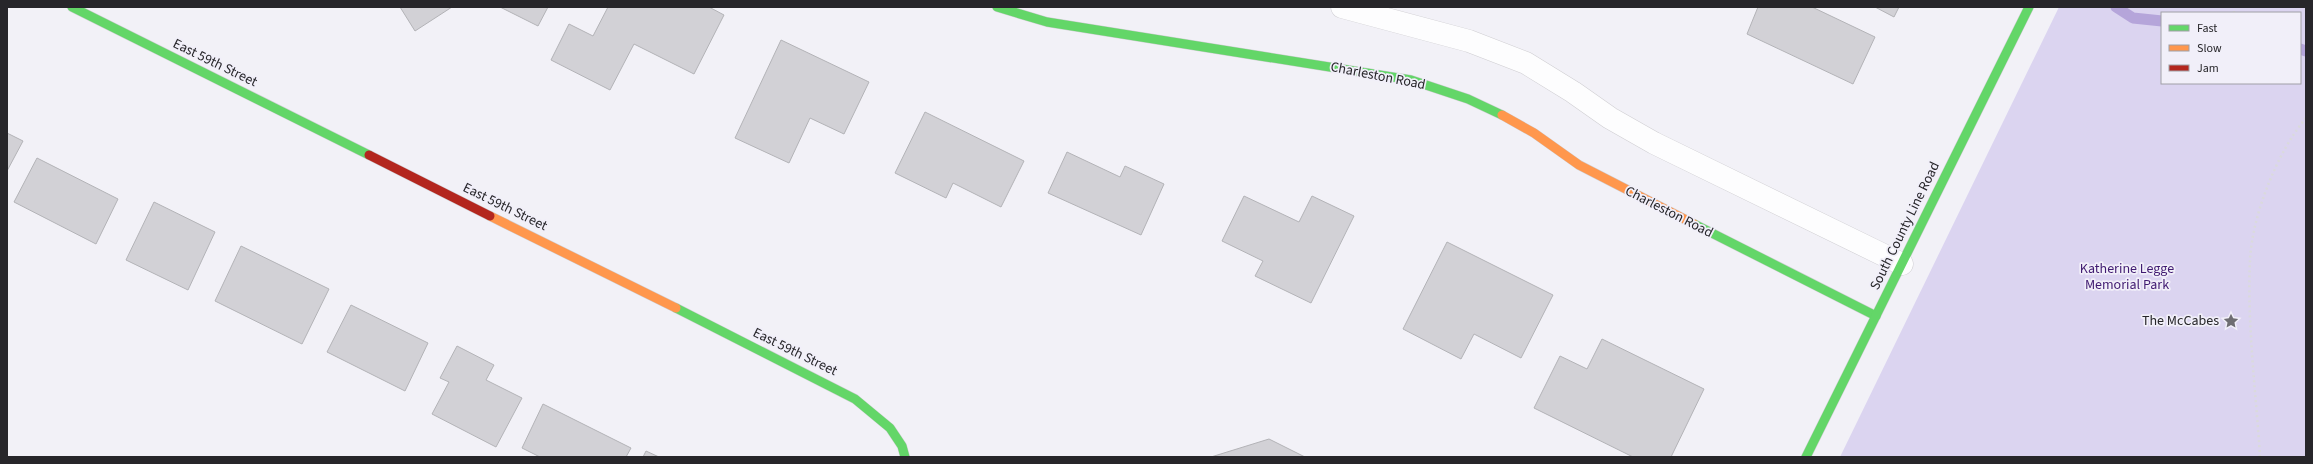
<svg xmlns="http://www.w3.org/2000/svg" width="2313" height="464" font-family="'Source Sans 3',sans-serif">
  <rect width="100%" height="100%" fill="#f2f1f7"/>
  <path fill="#dbd4f0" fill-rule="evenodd" d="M2059 7H2306V457H1840ZM2162 13H2300V83H2162Z"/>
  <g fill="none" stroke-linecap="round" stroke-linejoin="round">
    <g stroke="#b5a5da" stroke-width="11">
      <polyline points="2116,7 2133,18 2162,21"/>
      <polyline points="2300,49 2306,51"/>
    </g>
  </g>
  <g fill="#d2d1d6" stroke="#b3b3b7">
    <polygon points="400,7 452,7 415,31"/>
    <polygon points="500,7 548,7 538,26"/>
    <polygon points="608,7 709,7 724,15 694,74 634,44 610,90 551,60 569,24 593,36"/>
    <polygon points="1758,7 1812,7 1875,37 1853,84 1747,34"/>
    <polygon points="1875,7 1899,7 1894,17"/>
    <polygon points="781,40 869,82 844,134 810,118 789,163 735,138"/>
    <polygon points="925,112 1024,161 1001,207 953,183 946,198 895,173"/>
    <polygon points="7,133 23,141 7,171"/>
    <polygon points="1067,152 1120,177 1125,166 1164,184 1141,235 1048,193"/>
    <polygon points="37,158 118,199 96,244 14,202"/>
    <polygon points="1244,196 1299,222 1312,196 1354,216 1311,303 1255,276 1263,261 1222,241"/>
    <polygon points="154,202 215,232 188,290 126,260"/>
    <polygon points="1447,242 1553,295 1521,358 1474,334 1461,359 1403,329"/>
    <polygon points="241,246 329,289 302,344 215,301"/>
    <polygon points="351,305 428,343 405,391 327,352"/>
    <polygon points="1602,339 1704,389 1671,457 1633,457 1534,408 1560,356 1587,369"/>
    <polygon points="457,346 494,365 486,380 522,398 496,447 432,414 449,382 440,378"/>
    <polygon points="543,404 631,448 626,457 540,457 522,448"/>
    <polygon points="1269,439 1305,457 1211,457"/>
    <polygon points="646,451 659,457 643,457"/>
  </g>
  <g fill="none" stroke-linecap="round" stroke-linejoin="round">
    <g stroke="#cfced2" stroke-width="23">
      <polyline id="street" points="1342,7 1469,41 1526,63 1573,92 1610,118 1654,143 1902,264"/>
    </g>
    <g stroke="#cfced2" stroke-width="10">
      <g id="fast">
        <polyline points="72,7 369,155"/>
        <polyline points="997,7 1047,22 1411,80 1468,99 1502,115"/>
        <polyline points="1694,224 1876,316"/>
        <polyline points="676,308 855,399 890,428 902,446 905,457"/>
        <polyline points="1806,457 2029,7"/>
      </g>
    </g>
    <g stroke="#cfced2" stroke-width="10">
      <g id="slow">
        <polyline points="1502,115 1534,133 1579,165 1694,224"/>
        <polyline points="490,216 676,308"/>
      </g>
    </g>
    <g stroke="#cfced2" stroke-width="10">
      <polyline id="jam" points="369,155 490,216"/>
    </g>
    <g stroke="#dadadc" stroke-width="2.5" stroke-dasharray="2 3" stroke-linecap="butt">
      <polyline points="2234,13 2234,7"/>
      <path d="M2260 457C2256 392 2247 326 2250 260 2252 216 2277 152 2306 118"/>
    </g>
    <use href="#street" stroke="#fdfdfe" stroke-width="22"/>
    <use href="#fast" stroke="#63d668" stroke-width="9"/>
    <use href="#slow" stroke="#ff974d" stroke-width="9"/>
    <use href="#jam" stroke="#b3261e" stroke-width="9"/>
  </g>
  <defs>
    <g id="sight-bare" transform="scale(1.2)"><path d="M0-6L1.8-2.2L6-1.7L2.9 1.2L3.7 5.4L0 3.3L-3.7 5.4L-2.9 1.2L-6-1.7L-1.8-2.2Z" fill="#6e6d72" stroke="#f1eff9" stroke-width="2.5" paint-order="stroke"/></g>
  </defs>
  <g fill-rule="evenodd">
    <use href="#sight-bare" x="2231" y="321"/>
  </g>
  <g text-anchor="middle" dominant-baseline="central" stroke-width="3.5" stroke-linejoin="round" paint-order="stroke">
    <g font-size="14" fill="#27262a" stroke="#f1eff9">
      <text transform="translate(215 63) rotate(26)">East 59th Street</text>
      <text transform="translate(1378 76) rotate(11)">Charleston Road</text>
      <text transform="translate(505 207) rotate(26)">East 59th Street</text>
      <text transform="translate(1669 212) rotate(27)">Charleston Road</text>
      <text transform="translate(1905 226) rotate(-64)">South County Line Road</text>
      <text transform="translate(795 352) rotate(26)">East 59th Street</text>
    </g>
    <g font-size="14" fill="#401a71" stroke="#f1eff9">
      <text x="2127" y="269">Katherine Legge<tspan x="2127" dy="16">Memorial Park</tspan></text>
    </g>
    <g font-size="14" fill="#27262a" stroke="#f1eff9" text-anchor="end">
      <text x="2219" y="321">The McCabes</text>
    </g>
  </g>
  <rect width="2313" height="464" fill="none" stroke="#27262a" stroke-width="16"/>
  <rect x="2161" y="12" width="140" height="72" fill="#f1eff9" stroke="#a09fa6"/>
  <rect x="2169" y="25" width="20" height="6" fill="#63d668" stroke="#a09fa6"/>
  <text x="2197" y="32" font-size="12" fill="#27262a">Fast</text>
  <rect x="2169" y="45" width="20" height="6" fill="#ff974d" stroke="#a09fa6"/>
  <text x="2197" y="52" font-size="12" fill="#27262a">Slow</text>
  <rect x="2169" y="65" width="20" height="6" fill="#b3261e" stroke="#a09fa6"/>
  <text x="2197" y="72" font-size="12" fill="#27262a">Jam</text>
</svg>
